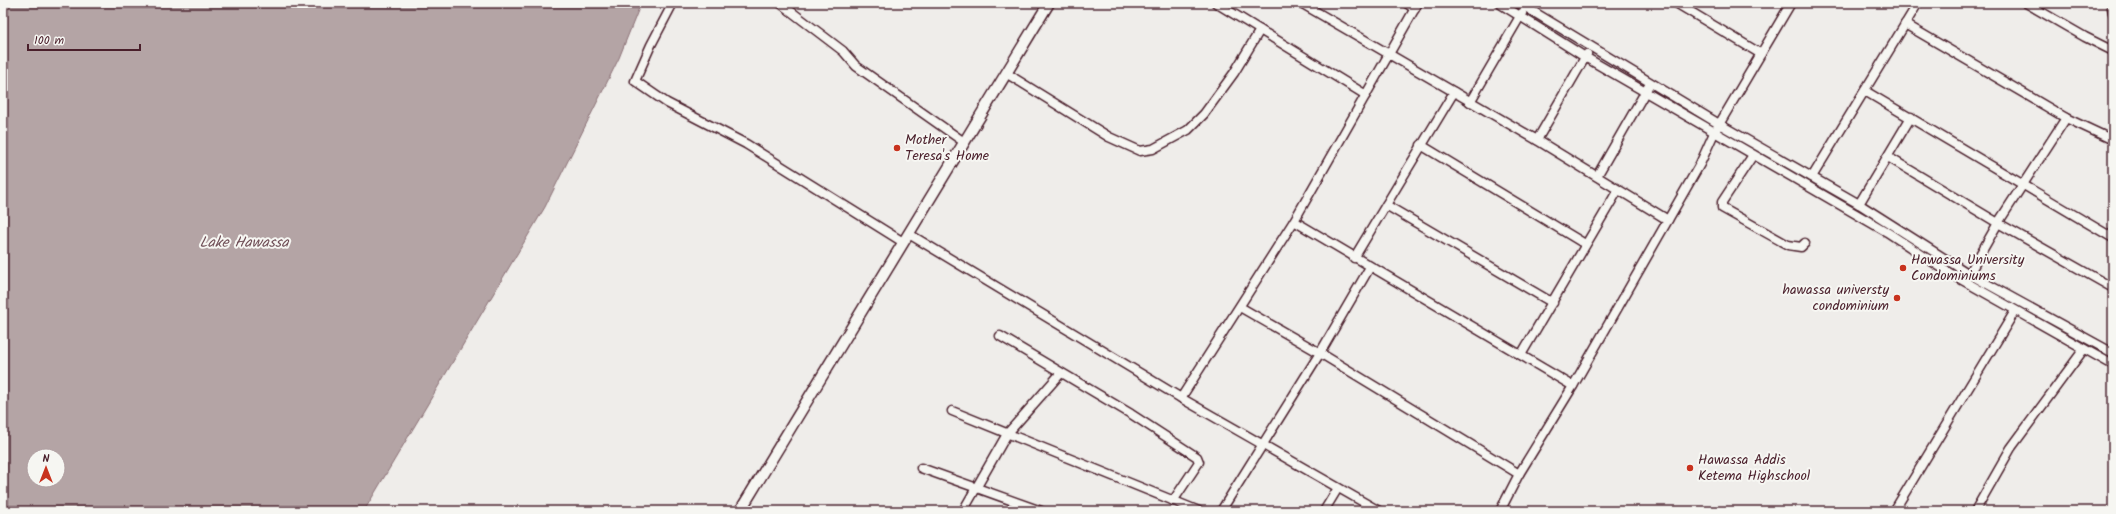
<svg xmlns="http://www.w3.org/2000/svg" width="2116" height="514" font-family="Kalam,sans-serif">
  <rect width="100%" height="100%" fill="#efedea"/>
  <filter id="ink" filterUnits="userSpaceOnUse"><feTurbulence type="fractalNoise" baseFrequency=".025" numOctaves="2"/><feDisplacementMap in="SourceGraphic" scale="8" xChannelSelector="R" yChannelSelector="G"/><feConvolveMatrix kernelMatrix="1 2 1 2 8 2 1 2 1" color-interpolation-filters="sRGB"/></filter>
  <g filter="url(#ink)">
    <path fill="#b4a4a5" stroke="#8a6f74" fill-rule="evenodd" d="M3 3H641L619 58 545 207 364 511H3ZM34 456H58V480H34Z"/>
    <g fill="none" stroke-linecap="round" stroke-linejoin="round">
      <g stroke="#4a1f2b" stroke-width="11">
        <g id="minor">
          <polyline points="673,3 651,45 635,81 667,103 746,144 903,242"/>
          <polyline points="780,3 843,51 856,66 964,142"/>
          <polyline points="1216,3 1366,95"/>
          <polyline points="1301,3 1537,140 1668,220"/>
          <polyline points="1406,3 1415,9"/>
          <polyline points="1499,3 1585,57 1887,232 1948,272 2113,365"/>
          <polyline points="1519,3 1719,124 1859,204 1969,274 2113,353"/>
          <polyline points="1676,3 1761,54"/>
          <polyline points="2026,3 2085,37 2113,51"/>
          <polyline points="2111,3 2113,13"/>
          <polyline points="1905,24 2066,118 2113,140"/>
          <polyline points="1006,73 1109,137 1140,151 1153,149 1188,130 1204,114 1234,73 1260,30"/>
          <polyline points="1865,91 2113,238"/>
          <polyline points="1470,102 1522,13"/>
          <polyline points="1537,140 1587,54"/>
          <polyline points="1421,145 1585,244"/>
          <polyline points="1753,155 1722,202 1722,208 1788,245 1801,247 1805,243"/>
          <polyline points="1888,157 1998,223 2113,288"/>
          <polyline points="1597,176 1648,87"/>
          <polyline points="1812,177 1918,3"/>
          <polyline points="1859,204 1911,117"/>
          <polyline points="1386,205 1553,303"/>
          <polyline points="1294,221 1573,386"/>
          <polyline points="909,234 1181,398 1379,511"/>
          <polyline points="1354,258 1454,92"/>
          <polyline points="1969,274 1998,223 2066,118"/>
          <polyline points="1240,307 1320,353 1519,474"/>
          <polyline points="1000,336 1131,414 1197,457 1199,462 1173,501"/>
          <polyline points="1521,355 1618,190"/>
          <polyline points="1181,398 1294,221 1418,3"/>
          <polyline points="952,411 1199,511"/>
          <polyline points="921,468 1041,511"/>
          <polyline points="963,511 1007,434 1061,373"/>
          <polyline points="1221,511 1320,353 1370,267"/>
          <polyline points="1324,511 1338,488"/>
          <polyline points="1500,511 1519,474 1573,386 1668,220 1700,164 1714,133 1791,3"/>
          <polyline points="1894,511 2015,311"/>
          <polyline points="1975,511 2011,448 2084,349"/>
        </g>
      </g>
      <g stroke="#4a1f2b" stroke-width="13">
        <polyline id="major" points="740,511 1049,3"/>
      </g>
      <use href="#minor" stroke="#f6f6f2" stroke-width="8"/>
      <use href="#major" stroke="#f6f6f2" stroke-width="10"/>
    </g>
  </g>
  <g fill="#c8321e" stroke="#f6f6f2" stroke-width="1.5">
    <circle cx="897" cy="148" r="4"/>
    <circle cx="1903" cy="268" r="4"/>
    <circle cx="1897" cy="298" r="4"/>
    <circle cx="1690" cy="468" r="4"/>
  </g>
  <g text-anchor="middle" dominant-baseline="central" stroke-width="4" stroke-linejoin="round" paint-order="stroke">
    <g font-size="14" fill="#4a1f2b" stroke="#f6f6f2" text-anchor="start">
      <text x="905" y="140">Mother<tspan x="905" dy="16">Teresa's Home</tspan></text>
      <text x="1911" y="260">Hawassa University<tspan x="1911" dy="16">Condominiums</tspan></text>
      <text x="1889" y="290" text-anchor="end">hawassa universty<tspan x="1889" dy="16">condominium</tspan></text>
      <text x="1698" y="460">Hawassa Addis<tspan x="1698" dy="16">Ketema Highschool</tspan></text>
    </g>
    <g font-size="15" font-style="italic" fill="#6f4e56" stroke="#f6f6f2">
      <text x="244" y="243">Lake Hawassa</text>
    </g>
  </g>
  <rect width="2116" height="514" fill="none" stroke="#f6f6f2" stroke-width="16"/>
  <rect x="8" y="8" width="2100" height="498" fill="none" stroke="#4a1f2b" stroke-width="1.5" filter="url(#ink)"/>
  <g transform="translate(46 468)"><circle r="19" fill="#f6f6f2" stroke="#b1a0a2"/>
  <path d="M0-3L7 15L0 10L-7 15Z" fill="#c8321e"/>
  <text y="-6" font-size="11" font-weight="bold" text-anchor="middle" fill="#4a1f2b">N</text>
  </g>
  <path d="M28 44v6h112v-6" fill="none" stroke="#4a1f2b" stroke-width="2"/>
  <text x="34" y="44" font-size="12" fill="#4a1f2b" stroke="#f6f6f2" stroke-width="3" paint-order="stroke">100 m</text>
</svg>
